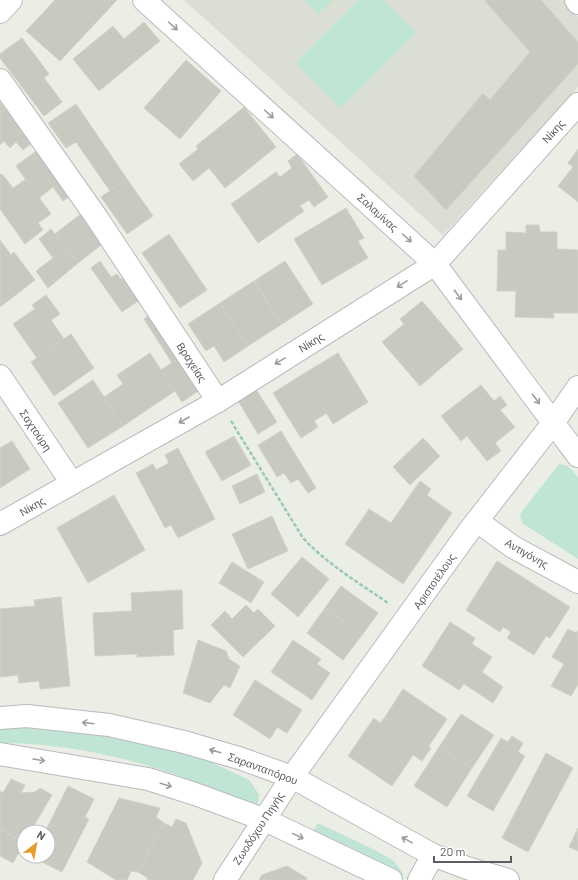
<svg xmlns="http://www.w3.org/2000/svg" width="578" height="880" font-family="Barlow,sans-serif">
  <rect width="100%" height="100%" fill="#ebeee4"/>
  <polygon fill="#dbded2" points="184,0 564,0 578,17 578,87 443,235"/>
  <g fill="#c1e5d4">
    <polygon points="305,0 334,0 318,14"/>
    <polygon points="358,0 383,0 416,33 341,108 295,63"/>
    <polygon points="559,464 568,466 578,477 578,559 522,523 520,514"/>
    <path d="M36 726 134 737 211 762 249 780 259 794 258 803 251 808C228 802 209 787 187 779 129 757 63 743 0 743V727Z"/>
    <polygon points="318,823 375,850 394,861 404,875 396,875 314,836 314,830"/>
  </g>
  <g fill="#c8c9c0" stroke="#d0d3c3">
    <polygon points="55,0 117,0 60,61 26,31"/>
    <polygon points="484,0 541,0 578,42 578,64 446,210 414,176 483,93 490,100 530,52"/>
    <polygon points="144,22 160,41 99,91 73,59 113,26 124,39"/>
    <polygon points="22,38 49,74 44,78 62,102 44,116 0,58 0,54"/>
    <polygon points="186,60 221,91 180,139 144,108"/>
    <polygon points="0,102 6,109 0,113"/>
    <polygon points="76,104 127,179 110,191 76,142 66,148 48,123"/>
    <polygon points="244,107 276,147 225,188 209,168 193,181 179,164 198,149 196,146"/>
    <polygon points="6,109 34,141 23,150 16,142 10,148 0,137 0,113"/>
    <polygon points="0,137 4,141 0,145"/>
    <polygon points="43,146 76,192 63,201 53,187 39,198 16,166"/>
    <polygon points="578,149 578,202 558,186 573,167 568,163"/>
    <polygon points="297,154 328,197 314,207 309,200 300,206 304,211 258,243 231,204 276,172 280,177 292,168 288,161"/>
    <polygon points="2,174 13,188 26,179 51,214 38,223 43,230 25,244 0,209 0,175"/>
    <polygon points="127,179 153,216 127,234 101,197"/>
    <polygon points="346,208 364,238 358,241 368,258 322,285 294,239"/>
    <polygon points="82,213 105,242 78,263 55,234"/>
    <polygon points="526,225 539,225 540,232 557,232 557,249 578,250 578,313 553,313 554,318 515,317 516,291 497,291 498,250 506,250 506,232 526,233"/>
    <polygon points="51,229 78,263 48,288 36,271 53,258 39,239"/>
    <polygon points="169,234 207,290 180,308 142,253"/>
    <polygon points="0,240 11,255 14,252 35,280 0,307"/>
    <polygon points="100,261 111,277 117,274 121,279 131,272 147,295 122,312 91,268"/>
    <polygon points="285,261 313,304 282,324 254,281"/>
    <polygon points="254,281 282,324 248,346 220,303"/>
    <polygon points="46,295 60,314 51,320 64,339 37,358 13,324 35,309 32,305"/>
    <polygon points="422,301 463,349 420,386 382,342 404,324 400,319"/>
    <polygon points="220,303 248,346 224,362 214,346 206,351 188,324"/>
    <polygon points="157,310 185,354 172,363 144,319"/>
    <polygon points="71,334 94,368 54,396 31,362"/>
    <polygon points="150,353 175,391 123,426 104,397 123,384 117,375"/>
    <polygon points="338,353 368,402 333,424 303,374"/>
    <polygon points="185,354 206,386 182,402 161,370"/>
    <polygon points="303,374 327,413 314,421 318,427 301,438 273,393"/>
    <polygon points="93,380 123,426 88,448 58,403"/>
    <polygon points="481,385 494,401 500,396 507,405 500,410 515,427 495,443 501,451 487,461 467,436 461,441 441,416"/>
    <polygon points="255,388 277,422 258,434 237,399"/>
    <polygon points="281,431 316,488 308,493 298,479 291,483 284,473 277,477 258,445"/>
    <polygon points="234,436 251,465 222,481 205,452"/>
    <polygon points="423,438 440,456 410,485 393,467"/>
    <polygon points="12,441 30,469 0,488 0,448"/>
    <polygon points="178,448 215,519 178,538 171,525 165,528 136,473 153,464 156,470 169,463 165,455"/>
    <polygon points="257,474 265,492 240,504 232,486"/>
    <polygon points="420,481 431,489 427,495 452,513 403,584 345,544 369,509 391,523"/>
    <polygon points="114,495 145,550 88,583 57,528"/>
    <polygon points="272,516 288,551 248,569 232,534"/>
    <polygon points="302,557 329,579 298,617 271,594"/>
    <polygon points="497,561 570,607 550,638 546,636 534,655 507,638 511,632 503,627 500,632 466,610"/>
    <polygon points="232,562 264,582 251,603 219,583"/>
    <polygon points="341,586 378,613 362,635 325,608"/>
    <polygon points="182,590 183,629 173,630 174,655 137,657 137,654 95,656 93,613 132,611 131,593"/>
    <polygon points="61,597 70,686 40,689 39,681 19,683 18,675 0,677 0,609 35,606 34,600"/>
    <polygon points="246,605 254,613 258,609 275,626 243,657 211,625 225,611 232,619"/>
    <polygon points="325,608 362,635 343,660 307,633"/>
    <polygon points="450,622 475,638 472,644 492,657 482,672 503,687 493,703 464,684 459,690 422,666"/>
    <polygon points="568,629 576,633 578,630 578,684 571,696 551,686 564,664 552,657"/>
    <polygon points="198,640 226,651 229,659 240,666 230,688 224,685 210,703 183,693"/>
    <polygon points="293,640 321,659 317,664 330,673 312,700 271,672"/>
    <polygon points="255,680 302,710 287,733 277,727 270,739 233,715"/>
    <polygon points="403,689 447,719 428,747 385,717"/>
    <polygon points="461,714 494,735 472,768 439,747"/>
    <polygon points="385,717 431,748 422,761 413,755 392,786 348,756 374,718 380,723"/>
    <polygon points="512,736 523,743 518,752 525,756 493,811 467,796 501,738 508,742"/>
    <polygon points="439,747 472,768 447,807 414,786"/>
    <polygon points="546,753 573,768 528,852 502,838"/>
    <polygon points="11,779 25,785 21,793 35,792 40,788 52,795 30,832 24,832 24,843 0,829 0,791 3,793"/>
    <polygon points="68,786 94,799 85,817 89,819 62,872 32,857 48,856 48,832 45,832"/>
    <polygon points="119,798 160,808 156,817 164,823 138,872 131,871 127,880 116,880 87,862"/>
    <polygon points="176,819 186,823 202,863 193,880 147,880 148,878 138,872 164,823 172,827"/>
    <polygon points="578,828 578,851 569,847"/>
    <polygon points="0,829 24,843 13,863 0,856"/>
    <polygon points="287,866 307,878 306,880 259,880 262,875"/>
  </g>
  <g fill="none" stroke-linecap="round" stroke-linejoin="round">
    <g stroke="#bab9c0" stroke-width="24">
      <g id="minor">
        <polyline points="144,0 435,264 578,456"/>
        <polyline points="576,0 578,3"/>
        <polyline points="0,80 97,218 218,401"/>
        <polyline points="0,376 72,483"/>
        <polyline points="477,521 513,547 578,582"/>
        <polyline points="0,524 218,401 435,264 578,104"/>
        <polyline points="419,880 433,855"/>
      </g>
    </g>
    <g stroke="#bab9c0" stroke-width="24">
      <g id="tertiary">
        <polyline points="0,12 11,0"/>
        <polyline points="0,718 27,716 109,725 184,742 239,758 292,777 433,855 467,868 508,880"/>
        <polyline points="0,754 148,779 195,794 263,819 391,880"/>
        <polyline points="225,880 292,777 469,531 553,423 578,387"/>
      </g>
    </g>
    <path stroke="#9bc6bd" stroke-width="2.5" stroke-dasharray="4 2" stroke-linecap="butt" d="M231 421 303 538C327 564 359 583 388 603"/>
    <use href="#minor" stroke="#fff" stroke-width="22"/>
    <use href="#tertiary" stroke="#fff" stroke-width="22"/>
  </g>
  <defs><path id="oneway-shaft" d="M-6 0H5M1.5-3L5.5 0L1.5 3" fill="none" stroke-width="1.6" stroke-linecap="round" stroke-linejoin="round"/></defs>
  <g stroke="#9e9da2">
    <use href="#oneway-shaft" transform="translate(173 26) rotate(42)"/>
    <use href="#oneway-shaft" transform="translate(269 114) rotate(42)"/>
    <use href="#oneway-shaft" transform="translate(407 238) rotate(42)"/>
    <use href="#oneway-shaft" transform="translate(402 284) rotate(148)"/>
    <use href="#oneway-shaft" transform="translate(458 295) rotate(53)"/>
    <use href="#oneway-shaft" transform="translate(280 361) rotate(148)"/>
    <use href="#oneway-shaft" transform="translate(536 399) rotate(53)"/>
    <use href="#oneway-shaft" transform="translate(184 420) rotate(150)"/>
    <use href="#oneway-shaft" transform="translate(88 723) rotate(-173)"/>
    <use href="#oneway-shaft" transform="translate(215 751) rotate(-164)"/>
    <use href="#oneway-shaft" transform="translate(39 760) rotate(9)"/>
    <use href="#oneway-shaft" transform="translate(166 785) rotate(17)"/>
    <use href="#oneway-shaft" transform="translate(298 836) rotate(26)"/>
    <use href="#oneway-shaft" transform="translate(407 840) rotate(-151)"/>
  </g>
  <g text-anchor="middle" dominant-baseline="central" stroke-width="3" stroke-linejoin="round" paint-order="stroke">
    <g font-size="11" fill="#5d5c64" stroke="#fff">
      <text transform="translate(553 131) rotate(-48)">Νίκης</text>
      <text transform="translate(378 212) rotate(42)">Σαλαμίνας</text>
      <text transform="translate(311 342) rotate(-32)">Νίκης</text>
      <text transform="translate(192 362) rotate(57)">Βραχείας</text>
      <text transform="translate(36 430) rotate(56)">Σαχτούρη</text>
      <text transform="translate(32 506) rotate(-30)">Νίκης</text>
      <text transform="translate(527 553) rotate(30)">Αντιγόνης</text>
      <text transform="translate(434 581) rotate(-55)">Αριστοτέλους</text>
      <text transform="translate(263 768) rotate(20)">Σαρανταπόρου</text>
      <text transform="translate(258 828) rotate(-57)">Ζωοδόχου Πηγής</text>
    </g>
  </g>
  <g transform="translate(36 844) rotate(31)"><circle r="19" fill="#ffffff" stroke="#bebec1"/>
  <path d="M0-3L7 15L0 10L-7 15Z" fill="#e59d33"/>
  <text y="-6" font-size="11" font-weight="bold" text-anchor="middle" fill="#5d5c64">N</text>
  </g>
  <path d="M434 856v6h77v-6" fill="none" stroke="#5d5c64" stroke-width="2"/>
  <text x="440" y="856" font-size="12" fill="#5d5c64" stroke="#ffffff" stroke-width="3" paint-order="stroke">20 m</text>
</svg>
